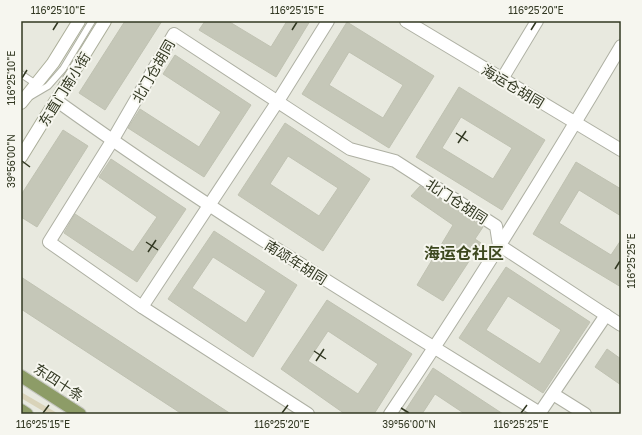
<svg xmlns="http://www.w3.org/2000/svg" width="642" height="435" font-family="'Golos Text','Noto Sans SC',sans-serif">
  <rect width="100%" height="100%" fill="#e8e9df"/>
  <polygon fill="#d9d3b9" points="21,392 57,413 58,414 48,414 21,398"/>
  <g fill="#c5c7b8" stroke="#c0c2b2" fill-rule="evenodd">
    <polygon points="125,21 162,21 105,110 79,93"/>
    <polygon points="205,21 228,21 271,47 287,21 310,21 276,77 199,30"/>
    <path d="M347 22 434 76 389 148 302 94ZM349 52 403 85 383 118 329 85Z"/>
    <polygon points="175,55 251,105 204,177 128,128 140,109 199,147 221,112 163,74"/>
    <path d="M459 87 545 140 502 210 416 157ZM461 117 512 148 493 179 442 148Z"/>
    <path d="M285 123 370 179 323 251 238 195ZM288 156 338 188 319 216 270 184Z"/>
    <polygon points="63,130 88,146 37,227 21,217 21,195"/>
    <polygon points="111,159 186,209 137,282 64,233 75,214 133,252 157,217 99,177"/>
    <polygon points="576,162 621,189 621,216 579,190 559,223 611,255 621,240 621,287 533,234"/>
    <polygon points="420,186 483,227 475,239 481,243 443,301 417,285 453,225 411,196"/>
    <path d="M214 231 297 285 253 357 168 299ZM213 257 266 291 246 323 192 288Z"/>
    <path d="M506 267 590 322 543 393 459 338ZM508 296 561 330 540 364 486 330Z"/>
    <polygon points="21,277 231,414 182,414 21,309"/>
    <path d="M327 300 412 354 374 414H345L281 369ZM328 331 378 364 358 394 308 361Z"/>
    <polygon points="607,349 621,359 621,385 595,367"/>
    <polygon points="433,368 503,414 465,414 435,394 422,414 403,414"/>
  </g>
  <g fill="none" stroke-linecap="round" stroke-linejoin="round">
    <g stroke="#aeb0a3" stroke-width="8">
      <g id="lane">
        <polyline points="21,74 36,84"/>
        <polyline points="31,96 48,86 63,69 92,21"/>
      </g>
    </g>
    <g stroke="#aeb0a3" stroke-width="14">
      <g id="street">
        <polyline points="406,21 621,150"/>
        <polyline points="502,79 537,21"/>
        <path d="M57 101C213 213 377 312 540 413"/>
        <polyline points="142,307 278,101 328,21"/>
        <polyline points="553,394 585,414"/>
        <polyline points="308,414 142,307 49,242 112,141 174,34 350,149 395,161 496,226 499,245 621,325"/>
        <path d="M390 414C471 294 547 171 621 46"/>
        <polyline points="539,414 606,315"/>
      </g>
    </g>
    <g stroke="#abae99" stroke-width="14">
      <g id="secondary">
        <polyline points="21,103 53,63 79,21"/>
        <polyline points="21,157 105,21"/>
      </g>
    </g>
    <g stroke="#c6c7c1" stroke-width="14">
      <g id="primary">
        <polyline points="21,376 80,414"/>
        <polyline points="21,410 27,414"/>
      </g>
    </g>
    <use href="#lane" stroke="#fff" stroke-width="6"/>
    <use href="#street" stroke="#fff" stroke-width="12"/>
    <use href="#secondary" stroke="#fff" stroke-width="12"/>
    <use href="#primary" stroke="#8d9c67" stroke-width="12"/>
  </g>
  <path fill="none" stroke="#323822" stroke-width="1.5" d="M53 30 58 22M292 30 297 22M531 30 536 22M22 78 27 70M456 133 468 141M458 143 466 131M22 161 30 167M146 242 158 250M148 252 156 240M615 269 620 261M314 351 326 359M316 361 324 349M401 408 409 413M43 413 49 405M282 413 288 405M521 413 527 405"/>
  <g text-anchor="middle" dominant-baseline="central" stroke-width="4" stroke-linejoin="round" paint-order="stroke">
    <g font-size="14" fill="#323822" stroke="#f6f6ef">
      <text transform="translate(153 71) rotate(-60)">北门仓胡同</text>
      <text transform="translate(513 86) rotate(31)">海运仓胡同</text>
      <text transform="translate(64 89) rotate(-58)">东直门南小街</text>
      <text transform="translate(457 201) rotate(33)">北门仓胡同</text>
      <text transform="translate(296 262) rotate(32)">南颂年胡同</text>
      <text transform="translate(59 382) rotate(33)">东四十条</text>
    </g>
    <g font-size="16" font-weight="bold" fill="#3d481f" stroke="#f6f6ef">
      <text x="464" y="253">海运仓社区</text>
    </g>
  </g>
  <rect width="642" height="435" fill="none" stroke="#f6f6ef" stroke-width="44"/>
  <rect x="22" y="22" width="598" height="391" fill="none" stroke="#323822" stroke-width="1.5"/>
  <g font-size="10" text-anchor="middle" fill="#323822">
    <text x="58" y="14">116°25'10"E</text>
    <text x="297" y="14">116°25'15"E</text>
    <text x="536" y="14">116°25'20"E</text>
    <text transform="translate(11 78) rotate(-90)" y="4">116°25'10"E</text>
    <text transform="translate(11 161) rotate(-90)" y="4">39°56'00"N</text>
    <text transform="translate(631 261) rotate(-90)" y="4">116°25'25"E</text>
    <text x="43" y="428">116°25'15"E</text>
    <text x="282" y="428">116°25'20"E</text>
    <text x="409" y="428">39°56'00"N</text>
    <text x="521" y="428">116°25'25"E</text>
  </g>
</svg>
